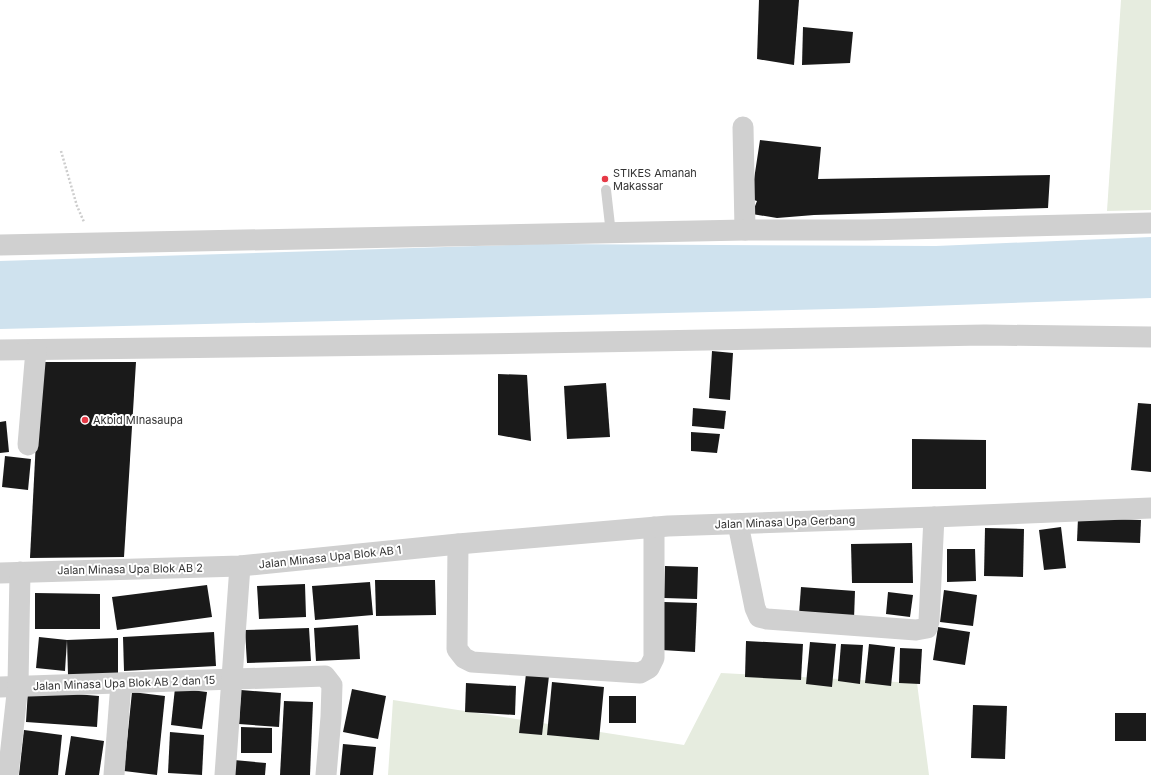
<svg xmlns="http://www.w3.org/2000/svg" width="1151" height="775" font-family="Inter,sans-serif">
  <rect width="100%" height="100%" fill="#fff"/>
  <g fill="#e6ecdf">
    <polygon points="1121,0 1151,0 1151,210 1107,211"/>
    <polygon points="721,673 917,683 929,775 388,775 393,700 684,745"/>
  </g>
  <polygon fill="#cfe2ee" points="1151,237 1151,298 874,308 0,329 0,261 538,244 936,246"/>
  <g fill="#1a1a1a">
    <polygon points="759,0 799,0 794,65 757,59"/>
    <polygon points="803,27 853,32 850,63 802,65"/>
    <polygon points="760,140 821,147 818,179 1050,175 1048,208 814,215 777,218 752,214 757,201 751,199"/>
    <polygon points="712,351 733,353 730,400 709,398"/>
    <polygon points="40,362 136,362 124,557 30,558"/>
    <polygon points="498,374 527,375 531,441 498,435"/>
    <polygon points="606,383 610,437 567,439 564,386"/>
    <polygon points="1138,403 1151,404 1151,472 1131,470"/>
    <polygon points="693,408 726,411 724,429 692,426"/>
    <polygon points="6,421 9,452 0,453 0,422"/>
    <polygon points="691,432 720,434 717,453 691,451"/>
    <polygon points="912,439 986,440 986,489 912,489"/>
    <polygon points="5,456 31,459 28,490 2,487"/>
    <polygon points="1078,518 1141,520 1140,543 1077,541"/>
    <polygon points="1061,527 1066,568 1044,570 1039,530"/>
    <polygon points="985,528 1024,529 1023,577 984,576"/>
    <polygon points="912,543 913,583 852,583 851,544"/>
    <polygon points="947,549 975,549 976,581 947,582"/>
    <polygon points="665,566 698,567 697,599 664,598"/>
    <polygon points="375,580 435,580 436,615 376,616"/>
    <polygon points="370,582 373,615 315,620 312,586"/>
    <polygon points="305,584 306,617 259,619 257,586"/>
    <polygon points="207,585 212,617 117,630 112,597"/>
    <polygon points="801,587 855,591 854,619 799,614"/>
    <polygon points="944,590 977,595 973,626 940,622"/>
    <polygon points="888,592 913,595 910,617 886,614"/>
    <polygon points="35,593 100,594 100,629 35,629"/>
    <polygon points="664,602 697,603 695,652 662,650"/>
    <polygon points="358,625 360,659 316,661 314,628"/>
    <polygon points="938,627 970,632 965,665 933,660"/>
    <polygon points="309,628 311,661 247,663 245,630"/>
    <polygon points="214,632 216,666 124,671 123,637"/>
    <polygon points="39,637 67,640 65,671 36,668"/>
    <polygon points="118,638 118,674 68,675 67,640"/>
    <polygon points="746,641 803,644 801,680 745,677"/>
    <polygon points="810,642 836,644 832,687 806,684"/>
    <polygon points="841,644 863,645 860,684 838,681"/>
    <polygon points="869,644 895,647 891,686 865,683"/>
    <polygon points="900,648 922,649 920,684 899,683"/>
    <polygon points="526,674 549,676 542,735 519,733"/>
    <polygon points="552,682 604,687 599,740 547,735"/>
    <polygon points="466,683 516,686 515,715 465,712"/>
    <polygon points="175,688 207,692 202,729 171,725"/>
    <polygon points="352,689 386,696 378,739 343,732"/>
    <polygon points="28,690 99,696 97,727 26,722"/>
    <polygon points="241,690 281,693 279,727 239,724"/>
    <polygon points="132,692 165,696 157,775 124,771"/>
    <rect x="609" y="696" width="27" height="27"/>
    <polygon points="284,701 313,702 310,775 280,775"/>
    <polygon points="973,705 1007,706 1005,759 971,758"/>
    <rect x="1115" y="713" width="31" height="28"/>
    <polygon points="241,727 272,728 272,753 241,753"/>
    <polygon points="24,730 62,735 58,775 19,775"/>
    <polygon points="170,732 204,735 202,775 168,773"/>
    <polygon points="71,736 104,741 99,775 65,775"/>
    <polygon points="343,744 376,747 373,775 340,775"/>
    <polygon points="234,760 266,763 265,775 232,775"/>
  </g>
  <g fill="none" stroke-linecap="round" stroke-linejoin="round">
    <polyline stroke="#cdcdcd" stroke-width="2.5" stroke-dasharray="2 2" stroke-linecap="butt" points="61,151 77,206 84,222"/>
    <polyline stroke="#d0d0d0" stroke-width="10" points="606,190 611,234"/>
    <g stroke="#d0d0d0" stroke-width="21">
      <polyline points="743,127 745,230"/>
      <polyline points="0,245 745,230 866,230 1151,223"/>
      <polyline points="0,350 475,344 985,335 1151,337"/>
      <polyline points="28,445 36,350"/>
      <polyline points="738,524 755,608 759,617 767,619 916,630 927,628 929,621 934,517"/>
      <polyline points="458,544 457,649 464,658 472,662 640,673 649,668 654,658 654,527"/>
      <polyline points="0,573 240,566 458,544 668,526 934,517 1151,508"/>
      <polyline points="0,687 325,676 332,685 331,717 326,775"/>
      <polyline points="8,775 18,685 20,572"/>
      <polyline points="114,775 121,683"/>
      <polyline points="225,775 240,566"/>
    </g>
  </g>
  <g fill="#e63946" stroke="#fff" stroke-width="1.5">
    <circle cx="605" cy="179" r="4"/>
    <circle cx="85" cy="420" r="4"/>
  </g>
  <g text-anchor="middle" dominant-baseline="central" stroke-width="4" stroke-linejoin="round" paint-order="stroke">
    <g font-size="11" fill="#333" stroke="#fff" text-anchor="start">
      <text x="613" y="173">STIKES Amanah<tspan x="613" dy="13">Makassar</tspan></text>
      <text x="93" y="420">Akbid MInasaupa</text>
    </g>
    <g font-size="11" fill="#333" stroke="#fff">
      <text transform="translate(785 522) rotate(-2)">Jalan Minasa Upa Gerbang</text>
      <text transform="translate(330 557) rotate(-6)">Jalan Minasa Upa Blok AB 1</text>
      <text transform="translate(130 569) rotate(-1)">Jalan Minasa Upa Blok AB 2</text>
      <text transform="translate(124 683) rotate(-2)">Jalan Minasa Upa Blok AB 2 dan 15</text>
    </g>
  </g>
</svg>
